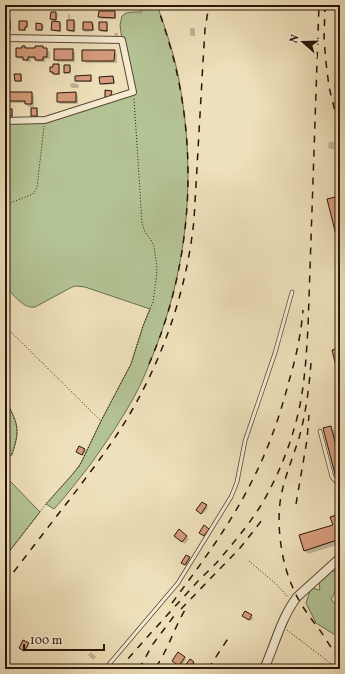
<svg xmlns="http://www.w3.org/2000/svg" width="345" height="674" font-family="Vollkorn,serif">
  <rect width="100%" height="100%" fill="#eee0ba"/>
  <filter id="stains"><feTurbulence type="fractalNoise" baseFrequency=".005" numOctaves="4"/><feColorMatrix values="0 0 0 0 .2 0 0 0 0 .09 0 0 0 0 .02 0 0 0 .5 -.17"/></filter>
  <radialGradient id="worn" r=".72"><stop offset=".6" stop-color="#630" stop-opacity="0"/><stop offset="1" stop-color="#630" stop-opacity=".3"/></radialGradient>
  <g fill="#b4c394" stroke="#6e6c4e">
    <path d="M140 5H157C166 30 174 54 179 80 196 171 189 261 156 347 149 365 142 383 133 399 120 422 105 444 90 465 78 480 67 495 54 509L46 504 72 475 81 463 101 421 131 364 143 326 150 309 85 287 76 286 72 287 35 307C23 309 13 294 5 286V121L45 120 133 92 122 40 120 25 122 16 126 13 133 12H141Z"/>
    <path d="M5 399C10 409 18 421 17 433 17 440 14 448 12 455L6 458 9 480 40 512 5 557Z"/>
    <polygon points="335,571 340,575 340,584 331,599 340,610 340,638 316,623 306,603 311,588 320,590 319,583 327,572"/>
  </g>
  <g fill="#0003">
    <polygon points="106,5 112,5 113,7 113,12 116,14 116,19 101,19 99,17 100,12 109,12 106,9"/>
    <polygon points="5,10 7,10 9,12 8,18 5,18"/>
    <polygon points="56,13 58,15 57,21 53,20 51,19"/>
    <polygon points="68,14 70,14 70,19 68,18"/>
    <polygon points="5,21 10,22 11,23 11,31 5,30"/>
    <polygon points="74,21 76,23 75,32 69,32 68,30"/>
    <polygon points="27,22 28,23 28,28 26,28 26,31 21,31 20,29"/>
    <polygon points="60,23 61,24 61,32 54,31 52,30"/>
    <polygon points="92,23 94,24 94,31 85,32 84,30"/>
    <polygon points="107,23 108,25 108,32 101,32 100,30"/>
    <polygon points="37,25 42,25 44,26 43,31 38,31 37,29"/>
    <polygon points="190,28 194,28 195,30 195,36 191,36 190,34"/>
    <polygon points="114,33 118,33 118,36 115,36"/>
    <polygon points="25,47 27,49 43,47 50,52 50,59 45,59 46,62 38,62 35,59 31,59 31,62 27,62 24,59 19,59 17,57"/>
    <polygon points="5,49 7,49 9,52 9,61 5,61"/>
    <polygon points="72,50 75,53 75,62 58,62 55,60"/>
    <polygon points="339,50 340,50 340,64"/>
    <polygon points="114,51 117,54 117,63 86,63 83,60"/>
    <polygon points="58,65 60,67 60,75 56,75 54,73 52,73 51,71 54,67"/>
    <polygon points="69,66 71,67 71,74 67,74 65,72"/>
    <polygon points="5,75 7,76 7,81 5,81"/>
    <polygon points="20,75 22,77 22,82 17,82 16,81"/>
    <polygon points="91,76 92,78 92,82 78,82 76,81"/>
    <polygon points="113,77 114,79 115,84 102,85 101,84"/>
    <polygon points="71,83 77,84 79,85 78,88 72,88 70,86"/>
    <polygon points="32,93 34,96 34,107 28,107 26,103 9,103 6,101"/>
    <polygon points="76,93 78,96 78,104 60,104 58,102"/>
    <polygon points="36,109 38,110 38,117 34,117 32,115"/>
    <polygon points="5,110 12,110 13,111 13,117 5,117"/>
    <polygon points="329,142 333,142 334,143 334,149 330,149 328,147"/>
    <polygon points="330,427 334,431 340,454 340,480 337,477"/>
    <polygon points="84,449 86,451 83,456 79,453"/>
    <polygon points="202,503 208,508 203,514 199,512"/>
    <polygon points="340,515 340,534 338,535 340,544 308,554 305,550 334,526"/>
    <polygon points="186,537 189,539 185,544 178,538"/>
    <polygon points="187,556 192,561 188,567 185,565"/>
    <polygon points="245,612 253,618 251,621 245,617"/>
    <polygon points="28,644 29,645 26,652 20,648"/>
    <polygon points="91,652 96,657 93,660 88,655"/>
    <polygon points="184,658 186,659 181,667 175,663"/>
    <polygon points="194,662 195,664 202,669 188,669"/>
    <polygon points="297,664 303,669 294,669"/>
  </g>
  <g fill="#d79c7d" stroke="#291409">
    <polygon points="99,11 115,11 115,18 98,17"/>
    <polygon points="51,12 56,12 56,20 50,19"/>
    <polygon points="5,20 10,21 10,30 5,29"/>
    <polygon points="67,20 74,20 74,31 67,30"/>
    <polygon points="19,21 27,21 27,27 25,27 25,30 19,30"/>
    <polygon points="52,21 60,22 60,31 51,30"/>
    <polygon points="83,22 92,22 93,30 83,30"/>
    <polygon points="99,22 107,22 107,31 99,30"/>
    <polygon points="36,23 42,24 42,30 36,30"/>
    <polygon points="22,46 25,46 25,48 35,48 35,46 43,46 43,48 47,48 47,57 43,57 43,60 35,60 35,57 28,57 28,60 23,60 23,57 16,57 16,48 22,48"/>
    <rect x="54" y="49" width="19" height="11"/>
    <polygon points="82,50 115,50 114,61 82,61"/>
    <polygon points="53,64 59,64 59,74 53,74 53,72 50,72 50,67 53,67"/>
    <polygon points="64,65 70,65 70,72 64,73"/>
    <polygon points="14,74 21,74 21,81 15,81"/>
    <polygon points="91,75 91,81 75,81 75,76"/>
    <polygon points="113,76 114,83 100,84 99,77"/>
    <polygon points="340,83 340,101 337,101 335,84"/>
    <polygon points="105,90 112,91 111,95 110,95 110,98 105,97"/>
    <polygon points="5,92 32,92 32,104 25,104 25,101 5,101"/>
    <polygon points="76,92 76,102 57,102 57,93"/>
    <rect x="31" y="108" width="6" height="8"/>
    <rect x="5" y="109" width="7" height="7"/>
    <polygon points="340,196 340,251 327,199"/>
    <polygon points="340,345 340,382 332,350 336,349 336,346"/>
    <polygon points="331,426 340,462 340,477 336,478 323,428"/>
    <polygon points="79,446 85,449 82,455 76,452"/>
    <polygon points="202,502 207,505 201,514 196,510"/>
    <polygon points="340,514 340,530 335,531 337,540 304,551 299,535 333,525 330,517"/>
    <polygon points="204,525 209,529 204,536 199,533"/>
    <polygon points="179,529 187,536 182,542 174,536"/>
    <polygon points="186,555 190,557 185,565 181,563"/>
    <polygon points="245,611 252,615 249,620 242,616"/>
    <polygon points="23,640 29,643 24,651 19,648"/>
    <polygon points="178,652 185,657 179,666 172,661"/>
    <polygon points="190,659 194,662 189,669 187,669 184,667"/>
  </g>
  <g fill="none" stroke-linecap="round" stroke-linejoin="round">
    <g stroke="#5a4735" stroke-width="4.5">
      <g id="service">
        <polyline points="320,431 332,477 340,486"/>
        <polyline points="335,565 340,571"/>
        <polyline points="161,667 164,669"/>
        <polyline points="105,669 178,583 231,497 237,482 245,441 275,353 292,292"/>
      </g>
    </g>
    <g stroke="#5a4735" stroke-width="8">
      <polyline id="minor" points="5,38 122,40 133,92 45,120 5,121"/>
    </g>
    <g stroke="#5a4735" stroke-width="10">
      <path id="tertiary" d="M264 669C275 645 281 618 297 597L340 558"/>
    </g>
    <g stroke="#291409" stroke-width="1" stroke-dasharray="1 2" stroke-linecap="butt">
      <polyline points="5,205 33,194 37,188 44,126"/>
      <polyline points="5,326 101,421"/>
      <path d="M5 399C14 419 21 425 14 447 12 453 12 457 5 458"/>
      <polyline points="5,553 11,549 46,504 79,467 101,421 131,364 143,326 153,302 156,280 157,268 154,246 151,240 145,232 142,223 134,99"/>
      <polyline points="249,561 275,583 288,597"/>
      <polyline points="287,630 338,669"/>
    </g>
    <use href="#service" stroke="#f4ebd2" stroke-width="3"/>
    <use href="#minor" stroke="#f4ebd2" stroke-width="6"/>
    <use href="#tertiary" stroke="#f4ebd2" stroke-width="8"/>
    <g stroke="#291409" stroke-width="1.5" stroke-dasharray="7 7" stroke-linecap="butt">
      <polyline points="325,5 324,39 326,62 329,87 338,123 340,145"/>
      <path d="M311 363C309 388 306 413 299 438 293 457 285 476 281 496 276 524 281 562 293 588 299 603 309 616 319 629 326 639 332 650 340 659"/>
      <path d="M149 364C188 275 198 173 178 78 173 53 165 29 157 5"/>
      <polyline points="296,504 307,440 309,415"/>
      <path d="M5 583C27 555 48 527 70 499 91 471 113 443 131 412 165 353 187 288 194 220L203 62 205 29 209 5"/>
      <path d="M172 603C201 564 230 525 252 481 268 450 280 416 289 381 296 358 301 334 303 310"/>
      <polyline points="181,609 240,548 248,538 262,520"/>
      <path d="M156 667C169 648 175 625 188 605"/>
      <path d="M119 669C145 639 172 610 198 581 205 574 213 567 219 560 235 541 251 522 263 502 276 479 287 454 294 429 304 396 306 362 308 327L319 5"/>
      <polyline points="139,669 153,644 174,616"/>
      <polyline points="208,669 231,634"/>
    </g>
  </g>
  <rect width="345" height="674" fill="none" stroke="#eee0ba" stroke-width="20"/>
  <rect x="6" y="6" width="333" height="662" fill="none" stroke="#291409" stroke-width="2"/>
  <rect x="10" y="10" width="325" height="654" fill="none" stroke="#291409"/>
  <g transform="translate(303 42) rotate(290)" stroke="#f4ebd2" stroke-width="3" paint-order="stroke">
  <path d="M0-3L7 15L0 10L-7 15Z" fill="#291409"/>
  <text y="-6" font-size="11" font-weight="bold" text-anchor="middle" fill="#291409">N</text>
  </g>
  <path d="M24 644v6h80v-6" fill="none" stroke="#291409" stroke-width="2"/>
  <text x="30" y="644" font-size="12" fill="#291409" stroke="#f4ebd2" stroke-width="3" paint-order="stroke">100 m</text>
  <rect width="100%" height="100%" filter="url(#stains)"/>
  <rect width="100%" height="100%" fill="url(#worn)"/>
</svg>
